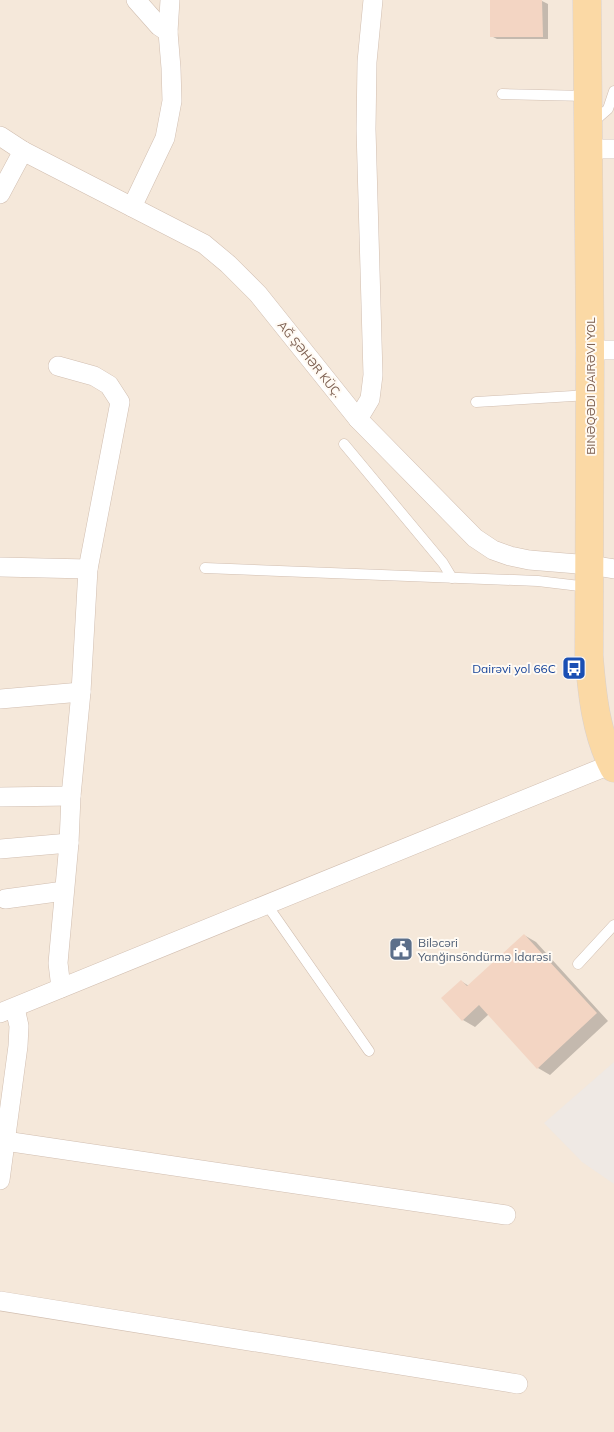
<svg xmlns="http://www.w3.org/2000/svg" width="614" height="1432" font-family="Mulish,sans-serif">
  <rect width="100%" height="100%" fill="#fdf6ec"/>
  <rect fill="#f5e8da" x="0" y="0" width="614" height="1432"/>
  <polygon fill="#efe9e4" points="614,1062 614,1184 582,1162 544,1123"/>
  <g fill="#0003">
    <polygon points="491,0 542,1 548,4 548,39 497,39 491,36"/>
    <polygon points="524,935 536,942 608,1021 550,1075 538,1068 489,1014 475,1027 463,1020 461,981 469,986"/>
  </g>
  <g fill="#f3d5c3">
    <polygon points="490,0 542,0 543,37 490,37"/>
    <polygon points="524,934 597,1013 537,1069 479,1005 462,1021 441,998 461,980 467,986"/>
  </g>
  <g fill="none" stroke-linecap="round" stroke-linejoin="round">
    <g stroke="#d1beb0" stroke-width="11">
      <g id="service">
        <polyline points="502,94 587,96"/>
        <polyline points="593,122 608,109 614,91"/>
        <polyline points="476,402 589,395"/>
        <polyline points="344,444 443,563 452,578"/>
        <polyline points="205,568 538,581 588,587"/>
        <polyline points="267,905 369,1051"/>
        <polyline points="578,964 614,925"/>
      </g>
    </g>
    <g stroke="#d1beb0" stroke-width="20">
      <g id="minor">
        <polyline points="136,0 159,26 168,32"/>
        <polyline points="0,136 23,151 204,244 228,264 258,294 358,419 475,538 493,550 510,556 529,560 590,565 614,569"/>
        <polyline points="588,149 614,149"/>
        <polyline points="0,194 23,151"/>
        <polyline points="132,207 165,138 172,101 171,68 168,32 170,0"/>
        <polyline points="590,350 614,350"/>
        <polyline points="58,366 94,376 109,385 120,402 88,569 81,692 71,796 69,843 58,963 61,988"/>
        <polyline points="358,419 370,399 373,375 366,129 367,62 373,0"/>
        <polyline points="0,567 88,569"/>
        <polyline points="0,699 81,692"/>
        <polyline points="0,797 71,796"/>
        <polyline points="0,849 69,843"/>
        <polyline points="5,899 64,891"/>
        <polyline points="0,1013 612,764"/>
        <polyline points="5,1141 506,1215"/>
        <polyline points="0,1180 18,1046 19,1026 15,1008"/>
        <polyline points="0,1301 518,1384"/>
      </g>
    </g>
    <g stroke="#dad1cd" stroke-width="29">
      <path id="primary" d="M587 0 590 350 589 656C592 694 596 734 614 768"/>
    </g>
    <use href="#service" stroke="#fff" stroke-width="10"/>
    <use href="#minor" stroke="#fff" stroke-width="19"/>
    <use href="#primary" stroke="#fbd9a5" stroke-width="28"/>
  </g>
  <defs>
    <g id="bus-square" transform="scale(1.25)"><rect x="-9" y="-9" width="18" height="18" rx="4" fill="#1a4fb4" stroke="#fffaf3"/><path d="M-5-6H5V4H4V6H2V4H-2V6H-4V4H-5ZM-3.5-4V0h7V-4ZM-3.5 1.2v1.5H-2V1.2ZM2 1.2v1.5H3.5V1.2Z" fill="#fff"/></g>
    <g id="civic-square" transform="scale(1.25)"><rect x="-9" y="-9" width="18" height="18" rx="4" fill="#5c6f8a" stroke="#fffaf3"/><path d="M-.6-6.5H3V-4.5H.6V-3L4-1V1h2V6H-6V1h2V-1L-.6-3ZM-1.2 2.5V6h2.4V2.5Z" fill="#fff"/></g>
  </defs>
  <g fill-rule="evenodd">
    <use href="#bus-square" x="574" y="668"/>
    <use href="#civic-square" x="401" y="949"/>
  </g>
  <g text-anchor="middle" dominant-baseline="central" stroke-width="4" stroke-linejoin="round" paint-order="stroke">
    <g font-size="12" fill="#7a5c4d" stroke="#fffaf3">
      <text transform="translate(310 359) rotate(51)">AĞ ŞƏHƏR KÜÇ.</text>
      <text transform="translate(590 386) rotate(-90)">BINƏQƏDI DAIRƏVI YOL</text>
    </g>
    <g font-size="12" fill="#164399" stroke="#fffaf3" text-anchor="end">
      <text x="556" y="668">Dairəvi yol 66C</text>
    </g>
    <g font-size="12" fill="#4e5e75" stroke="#fffaf3" text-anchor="start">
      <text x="418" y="942">Biləcəri<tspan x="418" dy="14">Yanğinsöndürmə İdarəsi</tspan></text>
    </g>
  </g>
</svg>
